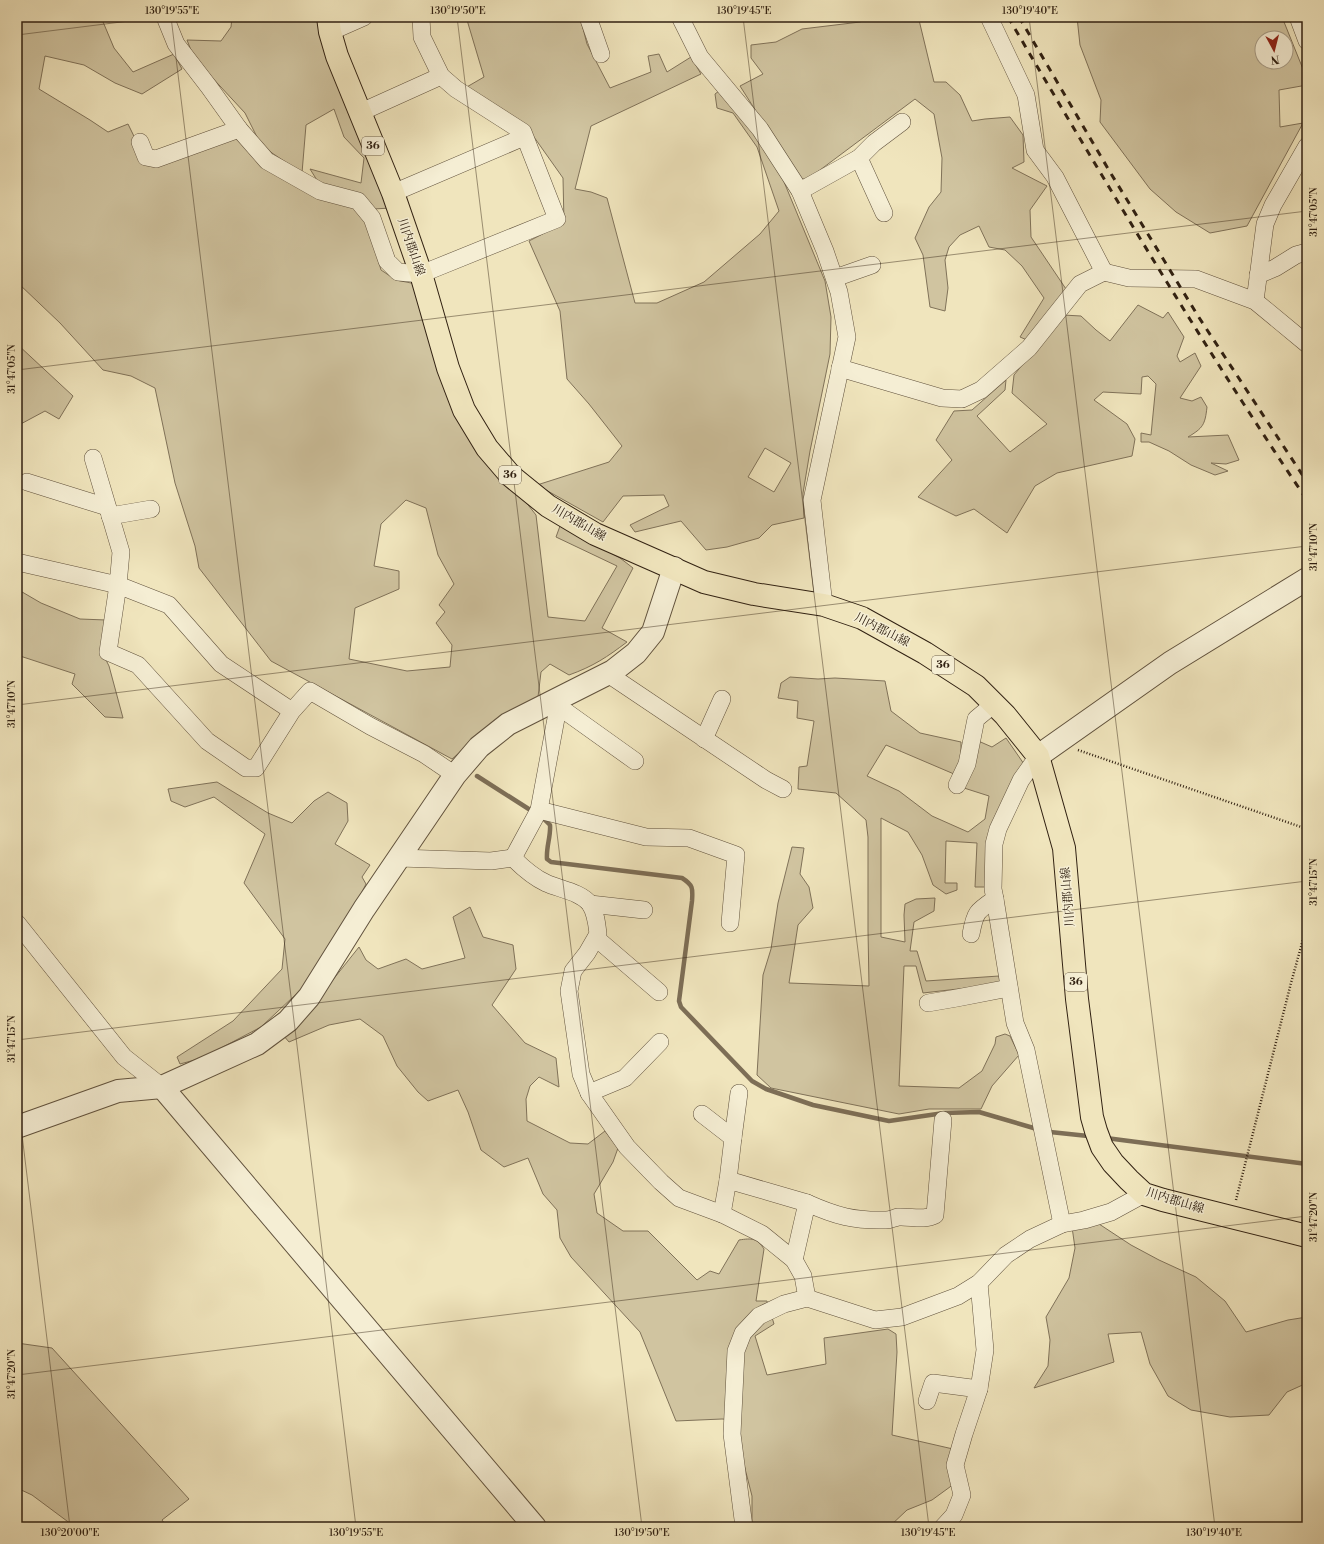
<svg xmlns="http://www.w3.org/2000/svg" width="1324" height="1544" font-family="'Libre Bodoni','Noto Serif JP',serif">
  <rect width="100%" height="100%" fill="#f0e5bd"/>
  <filter id="stains"><feTurbulence type="fractalNoise" baseFrequency=".005" numOctaves="4"/><feColorMatrix values="0 0 0 0 .2 0 0 0 0 .09 0 0 0 0 .02 0 0 0 .5 -.17"/></filter>
  <radialGradient id="worn" r=".72"><stop offset=".6" stop-color="#630" stop-opacity="0"/><stop offset="1" stop-color="#630" stop-opacity=".3"/></radialGradient>
  <g fill="#d0c4a0" stroke="#807259" fill-rule="evenodd">
    <path d="M17 17H101L114 48 133 72 174 54 182 69 142 94 115 83 84 65 45 56 39 89 90 120 108 132 128 124 148 165 237 137 353 205 367 221 381 270 396 280 416 284 447 385 518 492 536 515 548 617 585 621 617 566 556 537 560 526 620 558 633 568 602 628 627 642C607 657 594 666 569 675L550 664 541 672 538 697 498 720 452 759 271 661 199 568 195 546 175 483 155 388 131 376 103 370 60 323 18 283ZM406 500 426 508 438 555 454 584 439 605 445 612 436 623 452 645 450 667 407 671 349 659 355 608 399 589V571L374 566 381 524Z"/>
    <polygon points="232,17 322,17 391,208 373,209 320,185 310,169 361,183 364,158 344,137 334,109 306,125 302,173 269,151 259,141 245,113 194,58 187,40 221,41 231,27"/>
    <path d="M474 17H580L587 44 610 88 651 72 648 56 659 54 667 72 691 57 701 74 591 126 575 189 591 192 607 198 635 303H657L704 282 760 234 779 211 757 147 733 113 717 108 715 94 719 91 760 137 782 177 825 281 831 317 830 354 810 451 803 493 804 518 772 525 759 538 727 547 706 550 681 521 635 532 630 525 669 506 664 495 623 496 603 522 537 485 609 462 622 446 589 404 567 379 560 311 529 241 564 223 563 178 529 130 465 88 484 77 467 20ZM765 448 791 463 774 492 748 477Z"/>
    <polygon points="868,17 926,17 919,20 934,82 946,82 960,95 972,121 985,119 1010,117 1023,135 1024,162 1012,168 1047,186 1030,210 1031,237 1066,289 1027,340 1020,337 1044,298 1022,266 1005,250 989,247 979,226 960,235 949,247 945,260 948,288 945,311 930,307 923,255 915,238 929,207 941,192 942,158 934,114 915,99 808,179 799,179 740,86 763,74 751,58 751,45 776,42 802,29 860,22"/>
    <path d="M1077 17H1282L1307 79V85L1279 90 1280 127 1303 123 1247 226 1210 233 1176 212 1150 189 1100 122 1101 100 1080 45ZM1262 38H1286V62H1262Z"/>
    <path d="M1138 305 1163 318 1168 312 1184 337 1177 356 1180 362 1195 353 1201 366 1180 398 1192 401 1201 397 1207 407C1205 425 1203 428 1188 437L1228 435 1239 460 1226 464 1211 463 1228 471 1215 475 1191 465 1169 451 1149 442H1141V433L1151 435 1156 384 1148 376 1142 377 1141 394 1103 392 1094 400 1127 424 1135 439 1132 456 1057 473 1035 486 1007 533 974 509 956 516 918 497 952 460 936 440 954 411 972 410 1006 380 1005 390 977 416 1010 452 1047 424 1012 393 1014 375 1063 315 1081 316 1096 330 1110 341Z"/>
    <polygon points="17,344 73,396 59,419 45,411 17,426"/>
    <polygon points="17,589 41,603 80,619 106,620 103,654 109,666 123,718 105,717 72,684 75,674 17,655"/>
    <polygon points="790,677 818,679 835,678 885,681 891,711 920,733 961,742 961,759 954,774 886,745 867,776 899,791 932,816 968,832 985,819 989,796 964,788 976,740 992,747 1006,738 1024,764 988,887 975,887 977,843 946,841 945,883 957,883 957,890 946,894 933,885 922,855 908,832 881,818 881,937 905,942 904,915 905,904 916,899 935,898 934,911 914,922 910,951 917,951 926,981 999,976 1001,984 923,993 916,966 904,966 899,1086 959,1088 982,1071 995,1044 996,1037 1005,1034 1010,1036 1019,1055 992,1086 981,1109 929,1109 899,1114 771,1088 757,1075 763,975 771,949 778,903 792,847 804,848 800,874 809,887 813,908 798,925 789,983 869,986 868,930 868,837 866,820 836,793 798,789 799,767 807,766 814,721 797,718 798,701 778,698 781,683"/>
    <polygon points="217,782 268,813 292,823 314,801 328,792 347,803 348,821 335,844 370,865 362,877 366,884 354,908 308,983 261,1027 202,1058 180,1064 177,1057 233,1021 282,969 285,939 244,883 265,834 214,797 185,807 171,801 168,789"/>
    <path d="M470 907 483 937 513 945 516 969 492 1005 525 1043 556 1058 559 1087 539 1077 530 1086 526 1099 527 1121 570 1143 588 1144 605 1131 618 1148 613 1162 594 1194 597 1213 623 1231H648L697 1280 710 1271 719 1274 739 1240C752 1238 757 1238 764 1249L756 1301H767L774 1324 755 1336 767 1375 826 1364 824 1338 888 1329 896 1334 897 1352 892 1435 953 1449 954 1484 932 1500 907 1510 889 1527H752V1496L740 1449 738 1420 722 1419 676 1421 640 1332 571 1257 560 1238 557 1210 543 1194 528 1158 504 1167 481 1150 468 1112 458 1090 428 1101 418 1092 397 1066 383 1036 360 1019 329 1025 289 1042 283 1035 320 996 359 947 366 960 378 969 406 959 422 969 465 958 453 917Z"/>
    <polygon points="1096,1222 1131,1245 1159,1260 1196,1277 1225,1301 1246,1332 1288,1320 1307,1317 1307,1383 1287,1392 1269,1415 1230,1417 1191,1410 1168,1396 1150,1364 1141,1332 1108,1334 1114,1362 1034,1388 1048,1366 1050,1340 1046,1317 1069,1278 1075,1248 1072,1227"/>
    <polygon points="17,1343 52,1348 189,1499 162,1520 167,1527 75,1527 32,1495 17,1488"/>
  </g>
  <g fill="none" stroke-linecap="round" stroke-linejoin="round">
    <g stroke="#7d6e56" stroke-width="4.5">
      <polyline points="477,776 535,813"/>
      <path d="M543 818 550 825C551 836 546 847 547 859L551 862 682 878C693 885 693 888 692 901L679 1001 681 1007 752 1081 766 1089 813 1105 889 1121 944 1113 979 1112 1037 1129"/>
      <polyline points="1050,1132 1088,1136"/>
      <polyline points="1106,1138 1307,1164"/>
    </g>
    <g stroke="#61523d" stroke-width="18">
      <g id="minor">
        <polyline points="165,17 176,44 209,87 239,129 267,161 320,191 358,201 372,218 387,261 398,272 421,274 557,219 523,132 456,89 441,76 422,37 421,17"/>
        <polyline points="588,17 601,54"/>
        <polyline points="680,17 700,57 760,129 800,191 825,251 839,292 847,337 812,500 824,605"/>
        <polyline points="989,17 1026,95 1035,150 1055,177 1104,272"/>
        <polyline points="1298,17 1307,41"/>
        <polyline points="330,32 364,17"/>
        <polyline points="359,113 441,76"/>
        <polyline points="140,142 146,157 156,159 239,129"/>
        <polyline points="859,158 884,213"/>
        <polyline points="800,191 859,158 874,143 902,122"/>
        <polyline points="393,193 524,137"/>
        <polyline points="1258,275 1275,268 1296,255 1307,252"/>
        <polyline points="835,278 872,265"/>
        <polyline points="1255,301 1265,224 1273,205 1307,146"/>
        <polyline points="840,368 942,398 962,399 981,390 1029,348 1080,284 1104,272 1129,278 1196,279 1255,301 1307,344"/>
        <polyline points="27,482 107,507"/>
        <polyline points="110,516 151,509"/>
        <polyline points="17,562 118,585 121,552 93,458"/>
        <polyline points="608,674 766,780 783,789"/>
        <polyline points="558,706 635,761"/>
        <polyline points="292,711 221,664 169,605 118,585 108,652 138,665 207,741 246,768 256,768 292,711 310,691 370,726 424,754 455,775"/>
        <polyline points="704,739 722,699"/>
        <polyline points="1038,756 1021,780 998,829 994,844 993,889 995,899 1015,1023 1026,1050 1062,1224"/>
        <polyline points="957,785 967,764 976,719 994,704"/>
        <polyline points="539,810 646,837 689,838 736,855 730,923"/>
        <polyline points="399,858 491,861 513,858"/>
        <path d="M513 858C523 868 533 877 546 883 559 889 581 892 590 904 596 913 597 925 598 934L587 953 573 971 569 991 581 1074 589 1093 627 1147 661 1182 679 1198 722 1214 762 1234 794 1260 803 1276 807 1298"/>
        <polyline points="513,858 539,810 560,697"/>
        <polyline points="590,904 644,910"/>
        <polyline points="17,923 124,1057 162,1087"/>
        <path d="M971 934C975 912 977 911 995 899"/>
        <polyline points="596,938 659,992"/>
        <polyline points="928,1003 957,998 1009,988"/>
        <polyline points="589,1093 625,1078 660,1042"/>
        <polyline points="702,1114 733,1138 728,1180"/>
        <polyline points="733,1138 739,1093"/>
        <path d="M807 1203C836 1216 854 1221 886 1220 890 1220 894 1218 898 1217 910 1216 924 1221 935 1215L943 1120"/>
        <polyline points="722,1214 728,1180 807,1203 794,1260"/>
        <polyline points="927,1401 933,1383 979,1389"/>
        <polyline points="744,1527 732,1434 736,1351 743,1333 759,1316 784,1304 807,1298 875,1320 902,1317 958,1296 979,1283 1006,1255 1030,1239 1062,1224 1084,1220 1111,1212 1144,1194"/>
        <polyline points="943,1527 954,1515 962,1495 955,1465 964,1434 979,1389 985,1350 979,1283"/>
      </g>
    </g>
    <g stroke="#61523d" stroke-width="24">
      <g id="tertiary">
        <polyline points="1038,756 1170,663 1307,579"/>
        <polyline points="162,1087 535,1527"/>
        <polyline points="17,1127 118,1091 162,1087 257,1044 288,1021 309,997 364,909 455,775 479,747 508,724 613,671 636,653 653,632 674,568"/>
      </g>
    </g>
    <g stroke="#312112" stroke-width="24">
      <polyline id="primary" points="328,17 330,32 337,56 393,193 421,274 448,368 464,410 487,448 511,476 548,506 595,534 704,582 754,594 824,605 862,618 925,653 976,686 1005,715 1038,756 1064,848 1077,999 1092,1117 1096,1131 1102,1147 1113,1163 1129,1180 1144,1194 1163,1200 1307,1236"/>
    </g>
    <g stroke="#312112" stroke-width="2.5" stroke-dasharray="1 2" stroke-linecap="butt">
      <polyline points="1078,750 1307,829"/>
      <polyline points="1236,1200 1291,983 1307,925"/>
    </g>
    <use href="#minor" stroke="#f5eed4" stroke-width="17"/>
    <use href="#tertiary" stroke="#f5eed4" stroke-width="22"/>
    <use href="#primary" stroke="#f0e5bd" stroke-width="22"/>
    <g stroke="#312112" stroke-width="3" stroke-dasharray="7 7" stroke-linecap="butt">
      <path d="M1008 17C1104 180 1201 343 1307 500"/>
      <polyline points="1019,17 1110,172 1198,316 1307,482"/>
    </g>
  </g>
  <path fill="none" stroke="#312112" stroke-width="1" stroke-opacity="0.45" d="M171 17 356 1527M457 17 642 1527M743 17 929 1527M1029 17 1215 1527M17 35 161 17M17 370 1307 211M17 705 1307 546M17 1040 1307 881M17 1094 70 1527M17 1375 1307 1216"/>
  <g text-anchor="middle" dominant-baseline="central" stroke-width="3" stroke-linejoin="round" paint-order="stroke">
    <g fill="#f5eed4" stroke="#6c5e4c" stroke-width="1">
      <rect x="362" y="137" width="22" height="18" rx="3"/>
      <rect x="499" y="466" width="22" height="18" rx="3"/>
      <rect x="932" y="656" width="22" height="18" rx="3"/>
      <rect x="1065" y="973" width="22" height="18" rx="3"/>
    </g>
    <g font-size="11" font-weight="bold" fill="#312112">
      <text x="373" y="146">36</text>
      <text x="510" y="475">36</text>
      <text x="943" y="665">36</text>
      <text x="1076" y="982">36</text>
    </g>
    <g font-size="12" fill="#312112" stroke="#f5eed4">
      <text transform="translate(411 247) rotate(71)">川内郡山線</text>
      <text transform="translate(579 523) rotate(30)">川内郡山線</text>
      <text transform="translate(882 630) rotate(27)">川内郡山線</text>
      <text transform="translate(1068 897) rotate(-95)">川内郡山線</text>
      <text transform="translate(1175 1201) rotate(17)">川内郡山線</text>
    </g>
  </g>
  <rect width="1324" height="1544" fill="none" stroke="#f0e5bd" stroke-width="44"/>
  <g transform="translate(1274 50) rotate(173)"><circle r="19" fill="#f5eed4" stroke="#a79c86"/>
  <path d="M0-3L7 15L0 10L-7 15Z" fill="#8f2418"/>
  <text y="-6" font-size="11" font-weight="bold" text-anchor="middle" fill="#312112">N</text>
  </g>
  <rect x="22" y="22" width="1280" height="1500" fill="none" stroke="#312112" stroke-width="1.5"/>
  <g font-size="10" text-anchor="middle" fill="#312112">
    <text x="172" y="14">130°19'55"E</text>
    <text x="458" y="14">130°19'50"E</text>
    <text x="744" y="14">130°19'45"E</text>
    <text x="1030" y="14">130°19'40"E</text>
    <text transform="translate(1313 212) rotate(-90)" y="4">31°47'05"N</text>
    <text transform="translate(11 369) rotate(-90)" y="4">31°47'05"N</text>
    <text transform="translate(1313 547) rotate(-90)" y="4">31°47'10"N</text>
    <text transform="translate(11 704) rotate(-90)" y="4">31°47'10"N</text>
    <text transform="translate(1313 882) rotate(-90)" y="4">31°47'15"N</text>
    <text transform="translate(11 1039) rotate(-90)" y="4">31°47'15"N</text>
    <text transform="translate(1313 1217) rotate(-90)" y="4">31°47'20"N</text>
    <text transform="translate(11 1374) rotate(-90)" y="4">31°47'20"N</text>
    <text x="70" y="1536">130°20'00"E</text>
    <text x="356" y="1536">130°19'55"E</text>
    <text x="642" y="1536">130°19'50"E</text>
    <text x="928" y="1536">130°19'45"E</text>
    <text x="1214" y="1536">130°19'40"E</text>
  </g>
  <rect width="100%" height="100%" filter="url(#stains)"/>
  <rect width="100%" height="100%" fill="url(#worn)"/>
</svg>
